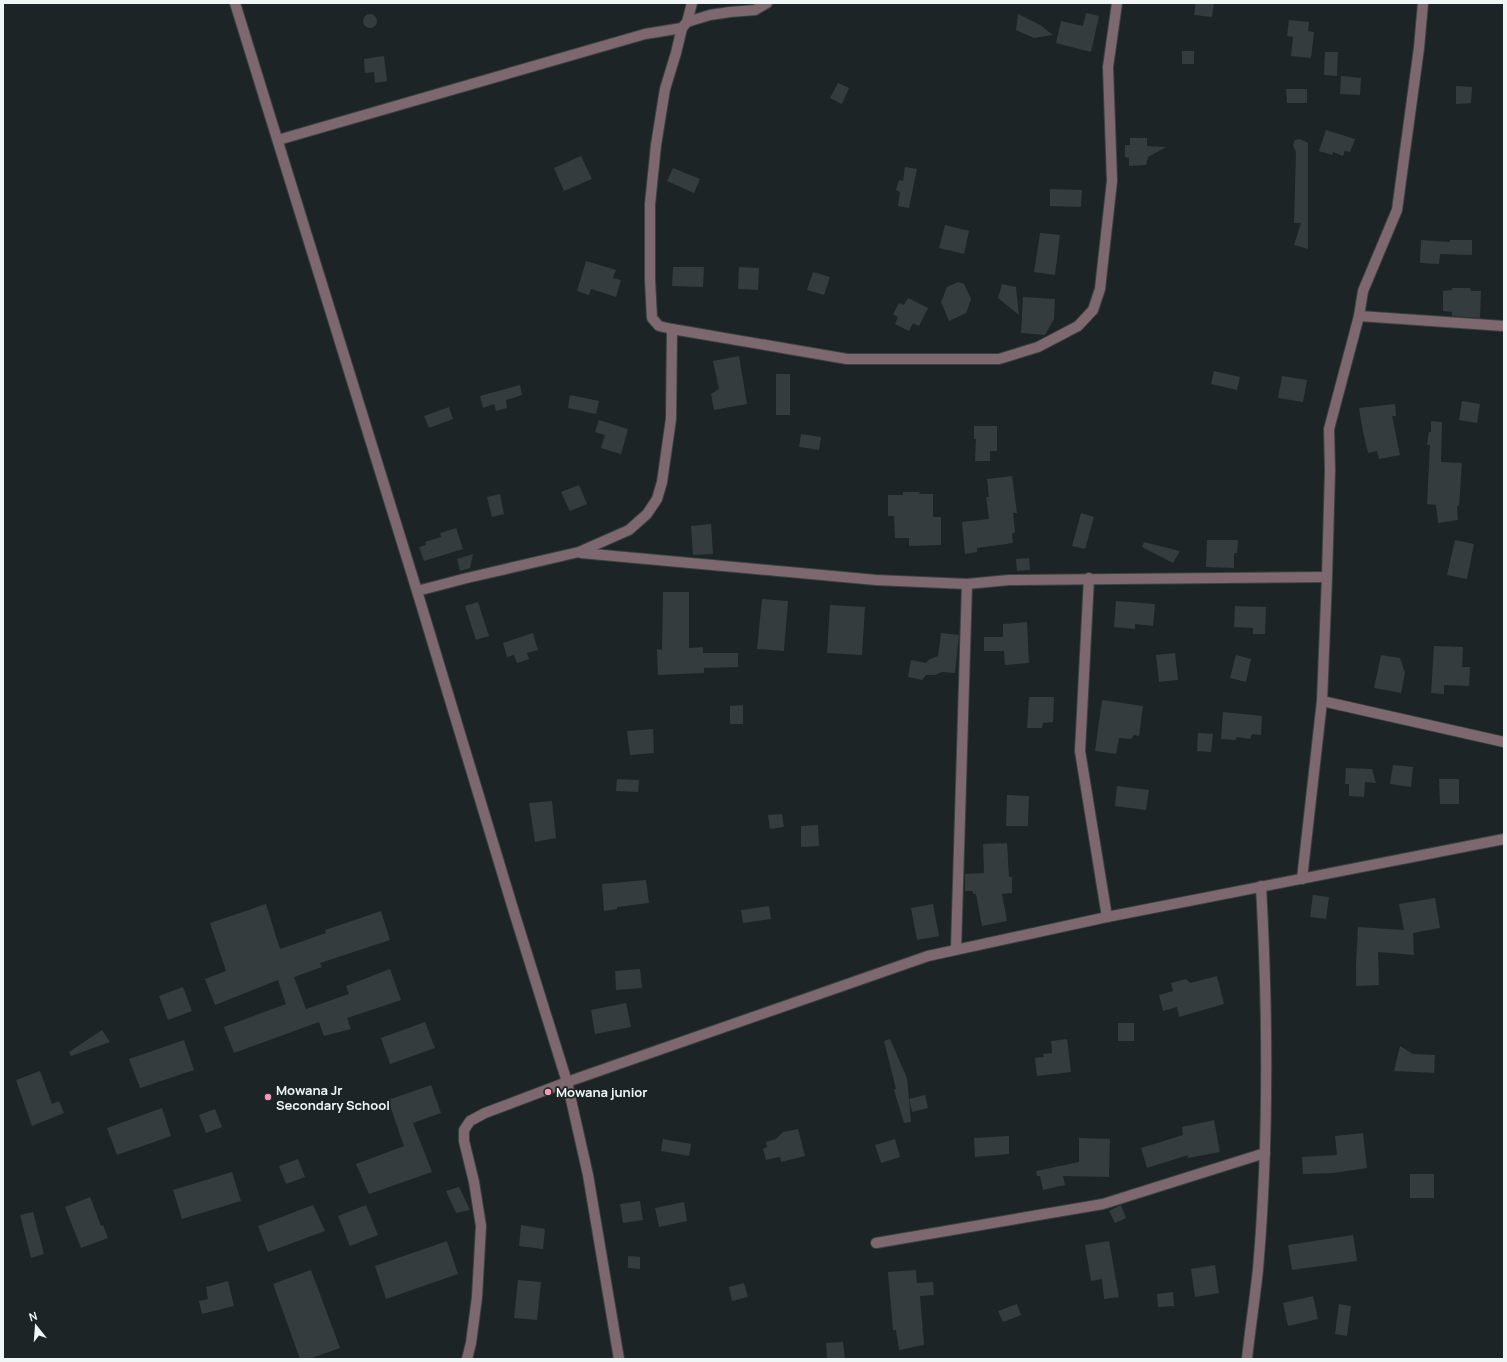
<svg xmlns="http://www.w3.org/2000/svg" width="1507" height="1362" font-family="Manrope,sans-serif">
  <rect width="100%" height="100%" fill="#1d2425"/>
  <g fill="#353c3d">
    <polygon points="1196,3 1214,3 1212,17 1194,15"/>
    <polygon points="1086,13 1099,16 1091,52 1056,43 1061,21 1083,26"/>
    <circle cx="370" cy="21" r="7"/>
    <polygon points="1018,14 1040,25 1053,35 1034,38 1016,30"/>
    <polygon points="1289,20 1309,22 1308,31 1314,32 1311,58 1291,56 1293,37 1287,36"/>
    <rect x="1182" y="51" width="12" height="13"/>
    <polygon points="1325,52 1338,52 1337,76 1324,75"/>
    <polygon points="384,56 387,81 375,83 374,72 365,73 364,59"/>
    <polygon points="1341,76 1361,78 1360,95 1340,94"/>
    <polygon points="838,83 849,88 842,104 830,98"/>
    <polygon points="1456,86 1472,87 1471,103 1456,104"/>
    <polygon points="1286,89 1307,89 1307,103 1287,103"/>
    <polygon points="1326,130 1355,139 1350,152 1345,151 1343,156 1333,152 1332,155 1319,151"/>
    <polygon points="1130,138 1147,138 1147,146 1166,147 1148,157 1146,165 1129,166 1129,158 1125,157 1125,145 1130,145"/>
    <polygon points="1300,139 1308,143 1308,249 1294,245 1301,223 1294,223 1296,152 1293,145 1295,140"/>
    <polygon points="581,156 592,179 564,191 554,168"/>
    <polygon points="905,167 917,169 909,208 898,206 900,192 896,190 899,180 903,181"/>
    <polygon points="673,168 700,179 694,193 667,181"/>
    <polygon points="1050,189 1082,190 1081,207 1050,206"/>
    <polygon points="945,225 969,231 964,254 939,248"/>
    <polygon points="1040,233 1060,235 1055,275 1034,272"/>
    <polygon points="1421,240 1450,242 1450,240 1472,240 1472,255 1440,254 1439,264 1420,263"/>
    <polygon points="586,261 616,270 613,278 621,280 616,297 591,289 589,295 577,291"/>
    <polygon points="673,267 704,267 703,287 672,286"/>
    <polygon points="739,267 759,268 758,290 738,289"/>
    <polygon points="813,272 830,277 824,295 807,290"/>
    <polygon points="958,282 964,284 971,299 966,313 949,321 941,302 947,287"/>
    <polygon points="1002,284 1016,287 1019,315 998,298"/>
    <polygon points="1452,288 1470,288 1471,291 1481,291 1480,318 1452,316 1452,312 1443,311 1443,291 1452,290"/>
    <polygon points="1023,297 1055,299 1054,319 1045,335 1021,333"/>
    <polygon points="908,298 928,308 919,326 913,323 909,331 895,324 898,317 893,314 899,303 904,305"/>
    <polygon points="739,356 747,404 714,410 711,394 719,389 713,361"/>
    <polygon points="1214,371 1240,377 1237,390 1211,384"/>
    <rect x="776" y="374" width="14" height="41"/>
    <polygon points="1282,376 1307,380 1303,402 1278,398"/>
    <polygon points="520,385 522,395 506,400 507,408 496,411 494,404 483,408 480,396"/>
    <polygon points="570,395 599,401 596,414 568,408"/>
    <polygon points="1462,401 1480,404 1477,423 1459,420"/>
    <polygon points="1395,404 1396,416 1392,416 1400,455 1379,459 1377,451 1368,453 1362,427 1359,408"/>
    <polygon points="449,407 453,419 429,428 424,416"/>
    <polygon points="599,420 628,429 621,454 601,448 605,435 595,432"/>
    <polygon points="1431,421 1442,422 1441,462 1462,463 1459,506 1457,506 1458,520 1438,523 1436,505 1427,504 1430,445 1427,445 1429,432 1431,432"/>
    <polygon points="974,426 997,426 997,451 990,451 990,461 975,461 976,439 974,439"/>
    <polygon points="801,434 821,437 819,450 799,447"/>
    <polygon points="1012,476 1017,513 1013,513 1015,532 1012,534 1013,543 977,548 977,552 965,554 962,522 989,519 986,497 989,497 987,479"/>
    <polygon points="579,485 587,504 570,511 561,492"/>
    <polygon points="903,492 920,492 919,494 933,494 933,517 941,517 941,545 909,546 909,538 895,538 894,516 888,516 888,495 903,495"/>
    <polygon points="500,494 504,514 492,517 487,497"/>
    <polygon points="1081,513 1094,517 1085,549 1072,546"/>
    <polygon points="711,524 713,554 693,555 691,526"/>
    <polygon points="456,528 463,549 424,561 419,547 426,545 425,542 441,537 440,533"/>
    <polygon points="1207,540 1238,540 1237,553 1234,553 1234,568 1206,567"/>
    <polygon points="1455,540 1474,544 1467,579 1447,575"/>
    <polygon points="1144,542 1180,551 1173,563 1142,547"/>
    <polygon points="473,554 470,568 460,571 457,559"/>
    <polygon points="1029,558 1030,570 1017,571 1016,559"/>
    <polygon points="663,592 689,592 689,648 703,647 703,653 738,653 738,667 704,668 704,673 658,675 657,649 662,650"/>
    <polygon points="762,599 788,601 784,651 757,649"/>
    <polygon points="1116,601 1155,604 1153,626 1135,624 1135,629 1114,627"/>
    <polygon points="478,602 489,636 476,640 465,606"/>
    <polygon points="830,605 865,607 862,655 827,653"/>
    <polygon points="1235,606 1266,607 1265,634 1253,634 1253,628 1234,627"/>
    <polygon points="1027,622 1029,663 1005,665 1004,651 984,651 984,637 1003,637 1003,624"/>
    <polygon points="533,633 538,650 527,653 529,659 517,663 514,655 507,657 503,643"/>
    <polygon points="941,633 959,635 955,673 942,672 935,675 926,675 922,680 908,677 911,660 926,663 930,659 938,656"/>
    <polygon points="1434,646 1463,647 1462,667 1470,667 1469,686 1444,685 1444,694 1431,693"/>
    <polygon points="1175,653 1178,680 1159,682 1156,655"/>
    <polygon points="1236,655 1251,659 1246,682 1230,678"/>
    <polygon points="1381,655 1400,658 1405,673 1401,693 1374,688"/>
    <polygon points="1029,697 1054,697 1053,722 1043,723 1042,728 1027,728"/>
    <polygon points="1102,700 1143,706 1139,736 1134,735 1131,739 1119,738 1116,754 1095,751"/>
    <polygon points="743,705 743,724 730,724 730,706"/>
    <polygon points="1223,712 1262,716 1261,735 1252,734 1250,739 1237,737 1235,740 1221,739"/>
    <polygon points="653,729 654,753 630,755 627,731"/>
    <polygon points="1198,733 1213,734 1211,752 1197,751"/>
    <polygon points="1393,765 1413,767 1411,787 1390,784"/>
    <polygon points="1346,768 1372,769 1376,783 1365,782 1364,797 1349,796 1349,784 1345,784"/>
    <polygon points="617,779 639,780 638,792 616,791"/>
    <polygon points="1439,779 1459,779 1459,804 1440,804"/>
    <polygon points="1117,786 1149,790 1146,810 1115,806"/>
    <polygon points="1007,795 1029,796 1028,826 1006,826"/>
    <polygon points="552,801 556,838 535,842 529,803"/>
    <polygon points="782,814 784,827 770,829 768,815"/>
    <polygon points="818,825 819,846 801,847 801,826"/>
    <polygon points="1007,843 1009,877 1012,877 1012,893 1002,894 1007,921 982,926 976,894 973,894 973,891 965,891 965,874 984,873 983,844"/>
    <polygon points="646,880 649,903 617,907 617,909 604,911 602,884"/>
    <polygon points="1313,895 1329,897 1326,919 1310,917"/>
    <polygon points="1435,898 1440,928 1413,933 1414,955 1378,952 1379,985 1356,986 1356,964 1358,927 1404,930 1399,904"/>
    <polygon points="266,904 280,949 326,933 325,930 381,911 390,940 320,963 322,967 294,977 306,1009 349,994 346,986 390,969 401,1000 347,1018 351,1029 324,1036 319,1022 234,1053 224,1027 286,1004 278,980 215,1005 205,979 226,971 210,923"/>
    <polygon points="933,904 939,936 917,940 911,908"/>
    <polygon points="769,906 771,919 743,923 741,910"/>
    <polygon points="640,969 642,988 616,990 615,971"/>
    <polygon points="1217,976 1224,1004 1179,1017 1177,1007 1163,1011 1159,995 1173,991 1171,983 1186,979 1190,983"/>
    <polygon points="183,987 192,1011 168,1020 159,996"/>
    <polygon points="626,1003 631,1027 595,1034 591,1010"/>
    <polygon points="425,1022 435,1048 390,1064 381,1038"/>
    <rect x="1118" y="1023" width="16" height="18"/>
    <polygon points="102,1030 110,1042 71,1056 69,1052"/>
    <polygon points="890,1039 907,1078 911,1122 904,1123 894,1090 896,1089 884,1041"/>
    <polygon points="1067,1039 1071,1072 1037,1076 1035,1058 1044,1057 1043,1054 1052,1053 1051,1041"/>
    <polygon points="184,1040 194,1070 140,1088 129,1059"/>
    <polygon points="1400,1046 1413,1054 1435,1055 1434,1073 1394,1071"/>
    <polygon points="40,1071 52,1104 59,1101 64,1113 32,1126 16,1080"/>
    <polygon points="431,1085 441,1113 413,1123 432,1172 369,1194 356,1164 404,1146 388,1100"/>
    <polygon points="925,1095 928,1108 912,1112 909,1099"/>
    <polygon points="162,1108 171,1136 117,1155 107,1128"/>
    <polygon points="215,1109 222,1127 206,1133 199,1115"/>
    <polygon points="1214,1120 1220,1152 1188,1158 1188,1155 1147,1168 1141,1148 1183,1135 1182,1127"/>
    <polygon points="798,1129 805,1156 781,1162 780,1157 766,1160 763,1149 767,1147 766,1142 776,1139 783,1132"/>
    <polygon points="1363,1133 1367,1168 1333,1173 1303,1174 1302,1157 1337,1155 1335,1136"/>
    <polygon points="1009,1136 1009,1154 975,1157 974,1138"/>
    <polygon points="1079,1138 1110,1139 1109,1177 1063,1176 1065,1185 1043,1190 1040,1176 1037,1176 1036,1171 1079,1162"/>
    <polygon points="663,1139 691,1144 689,1156 661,1151"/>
    <polygon points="895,1139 900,1157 881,1163 875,1145"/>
    <polygon points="298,1159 305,1177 286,1184 279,1166"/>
    <polygon points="232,1172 241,1201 182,1219 173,1190"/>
    <rect x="1410" y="1174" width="24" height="24"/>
    <polygon points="459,1187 470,1210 456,1213 446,1191"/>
    <polygon points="90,1197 101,1226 103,1225 108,1238 81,1248 65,1207"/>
    <polygon points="640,1201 643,1220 623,1223 620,1204"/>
    <polygon points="684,1202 687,1221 659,1227 655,1208"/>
    <polygon points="313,1205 325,1231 268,1252 258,1226"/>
    <polygon points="366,1205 378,1235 350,1246 338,1216"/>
    <polygon points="1121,1205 1126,1218 1115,1223 1109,1211"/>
    <polygon points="33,1212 44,1254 31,1258 20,1215"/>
    <polygon points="521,1225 545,1229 543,1249 519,1246"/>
    <polygon points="1353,1235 1357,1261 1292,1270 1288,1245"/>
    <polygon points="447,1241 458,1274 386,1299 375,1266"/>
    <polygon points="1109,1241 1119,1297 1104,1299 1102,1279 1091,1281 1085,1245"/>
    <polygon points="628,1256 640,1257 640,1269 628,1268"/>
    <polygon points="1215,1265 1219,1293 1195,1297 1191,1269"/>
    <polygon points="311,1270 340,1348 309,1359 300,1359 273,1284"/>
    <polygon points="916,1270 917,1283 933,1282 934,1295 920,1296 924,1345 899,1350 896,1330 893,1330 888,1272"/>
    <polygon points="518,1280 541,1282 537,1320 514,1318"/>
    <polygon points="228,1281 234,1306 202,1314 199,1301 208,1299 206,1287"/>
    <polygon points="744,1283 748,1297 732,1301 729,1287"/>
    <polygon points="1173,1292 1174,1306 1158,1307 1157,1294"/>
    <polygon points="1313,1296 1318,1319 1288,1326 1283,1303"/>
    <polygon points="1017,1304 1021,1315 1003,1322 998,1311"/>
    <polygon points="1339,1304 1351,1306 1347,1336 1335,1334"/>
    <polygon points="843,1342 845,1359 827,1359 826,1343"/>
  </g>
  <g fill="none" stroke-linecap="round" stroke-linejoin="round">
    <g stroke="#3b4142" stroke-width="12">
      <g id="minor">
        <polyline points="235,3 417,591 514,912 567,1082 588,1175 619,1359"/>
        <polyline points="687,22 710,15 730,12 755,10 767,3"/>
        <polyline points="278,140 645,34 682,28 687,22 692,3"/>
        <polyline points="1359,316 1504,326"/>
        <polyline points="672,329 659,326 652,318 650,280 650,204 656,145 665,89 676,53 682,28"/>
        <polyline points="581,553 876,580 967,584 1009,580 1327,577"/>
        <polyline points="1089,578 1080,751 1107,917"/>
        <polyline points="417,591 467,578 579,552 629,530 647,514 657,499 662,482 671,419 672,329 847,359 999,359 1038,347 1078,326 1093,310 1100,289 1112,181 1108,67 1117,3"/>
        <polyline points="1322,701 1504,742"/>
        <polyline points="1302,879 1322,701 1327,577 1330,470 1329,429 1359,316 1363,291 1397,210 1419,48 1423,3"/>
        <polyline points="956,949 967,584"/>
        <polyline points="876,1243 1103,1204 1265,1153"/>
        <polyline points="467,1359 471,1343 477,1297 481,1226 474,1182 464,1141 464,1130 470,1121 485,1113 567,1082 928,956 1107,917 1504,839"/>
        <path d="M1247 1359C1250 1329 1255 1299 1258 1269 1269 1142 1268 1013 1261 886"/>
      </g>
    </g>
    <use href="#minor" stroke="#7e686f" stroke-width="10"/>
  </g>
  <g fill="#f09ab7" stroke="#1d2425" stroke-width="1.5">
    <circle cx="548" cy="1092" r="4"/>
    <circle cx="268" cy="1097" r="4"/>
  </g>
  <g text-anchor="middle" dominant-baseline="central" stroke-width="3.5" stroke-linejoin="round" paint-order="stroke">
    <g font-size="13" font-weight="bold" fill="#f0f5f5" stroke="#1d2425" text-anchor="start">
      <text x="276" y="1090">Mowana Jr<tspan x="276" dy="15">Secondary School</tspan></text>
      <text x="556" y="1092">Mowana junior</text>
    </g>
  </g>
  <rect width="1507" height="1362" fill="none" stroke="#f0f5f5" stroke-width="8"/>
  <g transform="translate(36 1326) rotate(343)" stroke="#1d2425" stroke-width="3" paint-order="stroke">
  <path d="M0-3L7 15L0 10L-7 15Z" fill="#f0f5f5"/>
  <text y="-6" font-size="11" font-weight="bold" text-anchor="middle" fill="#f0f5f5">N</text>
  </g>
</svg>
